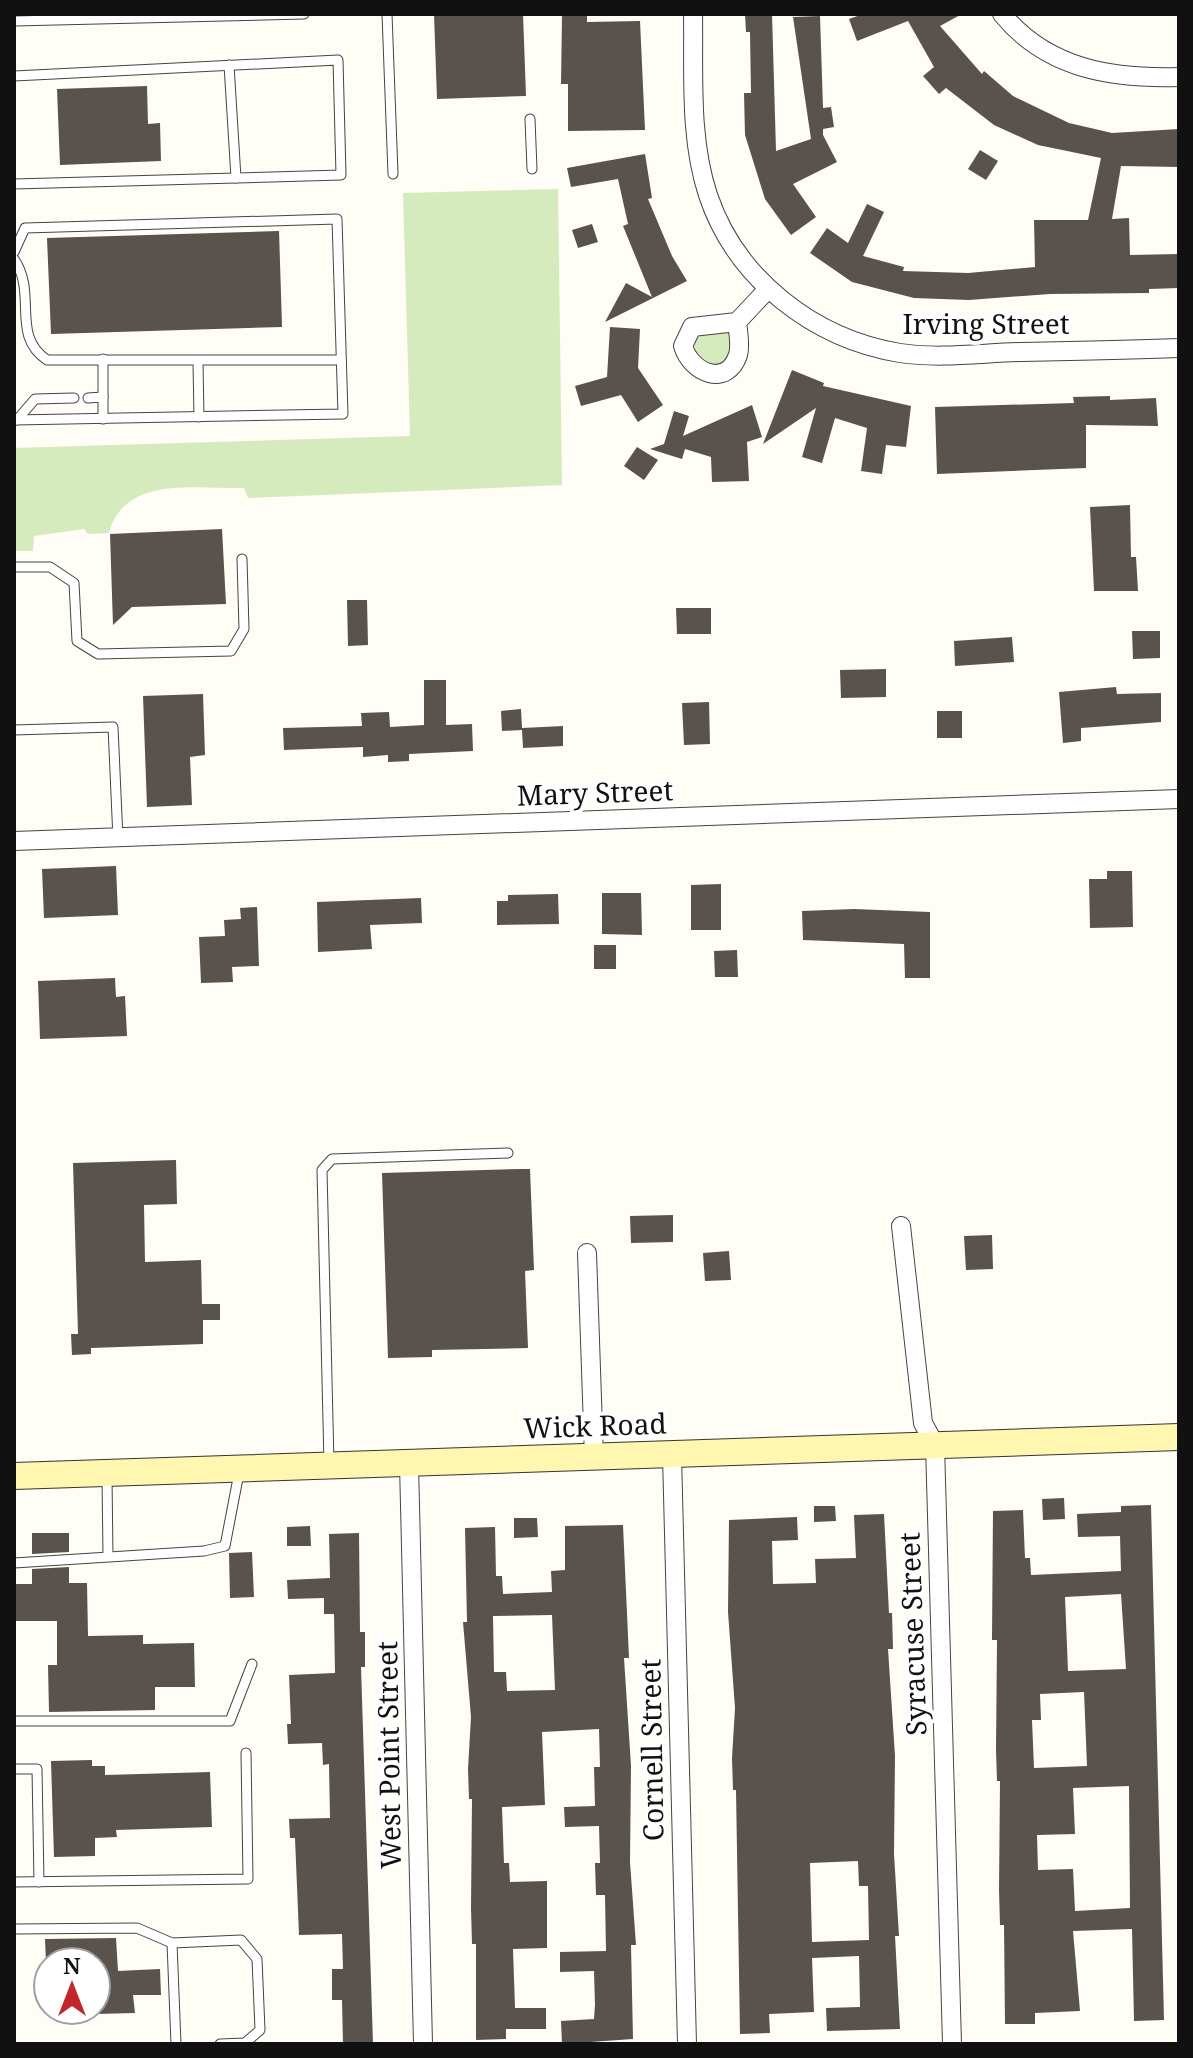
<svg xmlns="http://www.w3.org/2000/svg" width="1193" height="2058" font-family="'Noto Serif',serif">
  <rect width="100%" height="100%" fill="#fffdf5"/>
  <g fill="#d5ebbd">
    <path d="M558 189 562 485 248 498 244 488C196 489 124 475 109 533L88 534 84 529 34 536 33 551H14V448L410 436 403 193Z"/>
    <path d="M729 329C732 345 732 362 714 367L693 357 696 336 704 331Z"/>
  </g>
  <g fill="#5a524d" fill-rule="evenodd">
    <polygon points="434,14 523,14 526,96 437,99"/>
    <polygon points="745,14 772,14 776,151 811,139 793,17 820,16 823,108 831,107 834,127 823,129 823,135 837,162 793,184 816,217 791,235 765,199 745,135 744,93 751,93 750,32 746,32"/>
    <polygon points="863,14 962,14 940,26 982,74 984,71 1013,96 1069,123 1112,133 1179,129 1179,167 1121,166 1112,219 1129,218 1130,255 1179,254 1179,288 1149,289 1149,293 1050,294 969,300 914,298 852,282 810,253 827,228 848,243 867,204 884,212 863,256 904,267 903,271 968,273 1035,267 1034,220 1088,220 1101,158 1038,145 994,125 946,88 939,94 923,76 934,67 908,21 857,41 849,19"/>
    <polygon points="562,15 587,15 587,22 640,21 645,130 568,131 568,84 561,84"/>
    <polygon points="147,86 148,124 160,123 161,161 60,165 57,89"/>
    <polygon points="980,150 998,161 986,180 968,169"/>
    <polygon points="645,154 652,198 648,199 672,256 687,281 605,322 626,283 652,297 623,226 628,224 618,179 571,187 567,168"/>
    <polygon points="592,224 598,242 578,248 572,230"/>
    <polygon points="279,231 282,327 51,334 47,238"/>
    <polygon points="610,327 640,329 638,368 663,405 638,422 621,395 581,406 575,386 607,377"/>
    <polygon points="792,370 824,383 823,386 911,406 906,447 886,445 882,474 861,471 867,428 835,418 822,463 802,457 816,408 763,444"/>
    <polygon points="1110,396 1110,400 1156,398 1158,426 1086,425 1086,468 937,474 935,407 1074,403 1073,397"/>
    <polygon points="752,405 762,437 747,442 749,481 712,482 711,457 685,449 682,459 650,449 664,444 674,411 689,416 683,436"/>
    <polygon points="637,447 658,460 644,480 624,466"/>
    <polygon points="1130,505 1131,557 1136,557 1138,591 1094,591 1090,507"/>
    <polygon points="222,529 226,604 132,607 113,625 110,534"/>
    <polygon points="347,600 367,600 368,645 348,646"/>
    <polygon points="676,608 711,608 711,634 677,634"/>
    <polygon points="1132,631 1160,631 1160,658 1133,659"/>
    <polygon points="1012,637 1014,662 955,666 954,641"/>
    <polygon points="886,669 886,697 841,698 840,670"/>
    <polygon points="424,680 446,680 446,725 472,724 473,751 409,754 409,761 388,762 388,755 363,757 363,747 284,750 283,728 362,726 361,713 389,712 390,727 424,725"/>
    <polygon points="1116,687 1117,694 1161,693 1161,722 1081,728 1081,741 1063,743 1059,692"/>
    <polygon points="203,694 205,755 190,757 192,805 147,807 143,696"/>
    <polygon points="709,702 710,744 684,745 682,703"/>
    <polygon points="521,709 522,728 563,726 563,746 523,748 522,730 502,731 501,711"/>
    <rect x="937" y="711" width="25" height="27"/>
    <polygon points="116,866 118,915 44,918 42,869"/>
    <polygon points="1107,871 1132,871 1133,927 1090,928 1089,879 1107,879"/>
    <polygon points="721,884 721,930 691,930 691,885"/>
    <polygon points="602,893 641,893 642,935 602,934"/>
    <polygon points="558,894 559,924 497,925 497,901 508,901 508,895"/>
    <polygon points="421,898 422,923 370,925 372,949 318,952 317,902"/>
    <polygon points="257,907 259,966 232,967 233,982 201,983 199,937 225,936 224,920 241,919 240,908"/>
    <polygon points="854,909 930,912 930,978 905,978 904,944 803,940 802,911"/>
    <rect x="594" y="945" width="22" height="24"/>
    <polygon points="737,950 738,977 715,977 714,951"/>
    <polygon points="115,978 116,997 125,996 127,1036 40,1039 38,981"/>
    <polygon points="176,1160 177,1204 144,1205 145,1262 201,1260 202,1304 220,1304 220,1320 203,1320 203,1344 91,1348 91,1354 72,1355 71,1334 78,1334 73,1163"/>
    <polygon points="520,1169 530,1169 534,1270 525,1271 528,1348 432,1350 432,1357 388,1358 382,1173"/>
    <polygon points="673,1215 673,1242 631,1243 630,1216"/>
    <polygon points="992,1235 993,1269 966,1270 964,1236"/>
    <polygon points="729,1251 731,1280 705,1281 703,1253"/>
    <polygon points="1064,1498 1065,1519 1043,1520 1042,1499"/>
    <path d="M1151 1505 1164 2020 1134 2021 1132 1929 1073 1931 1080 2011 1035 2013V2024H1005L1004 1925H1000L999 1890 1000 1781H997L996 1750 997 1640H992L993 1511 1023 1510 1025 1558H1030L1031 1575 1121 1571 1120 1536 1078 1537 1077 1514 1121 1512V1506ZM1121 1594 1126 1669 1068 1671 1065 1597ZM1084 1692 1087 1766 1034 1768 1032 1720H1041L1040 1694ZM1129 1786 1130 1908 1075 1911 1073 1869 1038 1870 1037 1835 1075 1834 1073 1788Z"/>
    <polygon points="814,1506 835,1506 836,1521 814,1522"/>
    <path d="M884 1514 889 1613H892L893 1649H888L895 1756 894 1854 899 1936H895L900 2029 827 2031 826 2008 860 2007 859 1956 812 1958 814 2012 769 2014 770 2033 740 2034 736 1790H733L732 1758 735 1708 728 1612 729 1520 797 1517 798 1540 772 1541 773 1584 816 1583 815 1559 856 1558 854 1515ZM858 1861 859 1886H868L869 1940 812 1942 810 1863Z"/>
    <polygon points="514,1518 537,1518 538,1537 514,1538"/>
    <path d="M623 1525 629 1658H624L631 1766 630 1862 636 1945H631L633 2039 562 2044 561 2021 594 2019 595 2005 594 1971 560 1972V1952L606 1951 605 1895H596L595 1863H600L599 1826 565 1827 564 1807 595 1806 594 1767H600L599 1729 542 1732 545 1805 502 1807 504 1863H509L510 1882 547 1881V1948L513 1949 515 2008H546V2029H506V2039L476 2040V1944H472L471 1908 472 1799H469L468 1769 471 1717 463 1622H467L465 1528 495 1527 496 1576H502L503 1594 552 1592 551 1571 565 1570V1526ZM552 1615 555 1690 507 1691 506 1672H494L493 1616Z"/>
    <polygon points="310,1526 311,1546 287,1546 287,1527"/>
    <polygon points="32,1533 69,1533 69,1552 32,1554"/>
    <polygon points="359,1533 360,1632 365,1632 365,1667 361,1667 373,2044 343,2044 342,2000 332,2000 332,1969 343,1969 342,1934 299,1935 295,1838 290,1838 289,1819 330,1818 329,1764 323,1765 322,1743 288,1744 287,1724 291,1724 289,1675 335,1673 334,1614 324,1614 324,1598 288,1599 287,1580 330,1578 329,1534"/>
    <polygon points="252,1552 254,1597 230,1598 229,1553"/>
    <polygon points="69,1567 69,1583 87,1583 88,1636 143,1635 143,1644 194,1643 195,1687 155,1687 155,1710 49,1712 48,1665 57,1665 57,1621 14,1621 14,1584 32,1584 32,1569"/>
    <polygon points="92,1760 92,1766 105,1766 105,1775 210,1772 212,1827 116,1830 117,1837 95,1838 95,1856 54,1857 51,1761"/>
    <polygon points="116,1938 118,1971 160,1969 161,1995 133,1995 135,2013 96,2014 96,1962 46,1962 45,1939"/>
  </g>
  <g fill="none" stroke-linecap="round" stroke-linejoin="round">
    <g stroke="#444" stroke-width="11">
      <g id="lane">
        <polyline points="387,14 393,174"/>
        <polyline points="14,21 304,14"/>
        <polyline points="14,76 338,60 341,175 236,178"/>
        <polyline points="530,119 532,169"/>
        <polyline points="14,184 236,178 229,65"/>
        <polyline points="14,252 25,228 337,219 343,414 14,420"/>
        <path d="M14 259C38 294 10 335 47 360H341"/>
        <polyline points="103,359 103,419"/>
        <polyline points="198,363 199,417"/>
        <polyline points="88,398 103,397"/>
        <polyline points="17,420 35,399 74,398"/>
        <polyline points="14,567 50,567 74,583 77,641 98,654 231,651 244,629 242,559"/>
        <polyline points="14,730 113,727 118,839"/>
        <polyline points="329,1463 322,1170 332,1159 508,1153"/>
        <polyline points="107,1477 108,1556"/>
        <polyline points="14,1563 204,1551 225,1546 239,1473"/>
        <polyline points="14,1721 230,1721 252,1664"/>
        <polyline points="14,1769 37,1769 39,1882"/>
        <polyline points="14,1882 248,1879 246,1753"/>
        <polyline points="14,1929 137,1928 172,1943 241,1940 257,1959 260,2030 245,2043 220,2044"/>
        <polyline points="172,1943 176,2044"/>
      </g>
    </g>
    <g stroke="#444" stroke-width="20">
      <g id="street">
        <path d="M693 14C694 73 689 138 708 195 736 279 814 339 900 353 940 359 981 353 1021 352 1074 351 1126 350 1179 348"/>
        <path d="M1002 14C1047 69 1112 79 1179 77"/>
        <path d="M737 322 692 327 683 346C691 373 727 388 738 355 741 345 738 332 737 322L768 289"/>
        <polyline points="14,841 1179,799"/>
        <polyline points="901,1226 923,1423 935,1445 952,2044"/>
        <polyline points="587,1253 594,1457"/>
        <polyline points="672,1455 687,2044"/>
        <polyline points="409,1464 423,2044"/>
      </g>
    </g>
    <g stroke="#333" stroke-width="28">
      <polyline id="secondary" points="14,1476 1179,1437"/>
    </g>
    <use href="#lane" stroke="#fff" stroke-width="9"/>
    <use href="#street" stroke="#fff" stroke-width="18"/>
    <use href="#secondary" stroke="#fff6b0" stroke-width="26"/>
  </g>
  <g text-anchor="middle" dominant-baseline="central" stroke-width="8" stroke-linejoin="round" paint-order="stroke">
    <g font-size="28" fill="#111" stroke="#fff">
      <text x="986" y="323">Irving Street</text>
      <text transform="translate(595 792) rotate(-2)">Mary Street</text>
      <text transform="translate(595 1425) rotate(-2)">Wick Road</text>
      <text transform="translate(912 1634) rotate(-92)">Syracuse Street</text>
      <text transform="translate(651 1750) rotate(-91)">Cornell Street</text>
      <text transform="translate(388 1755) rotate(-91)">West Point Street</text>
    </g>
  </g>
  <rect width="1193" height="2058" fill="none" stroke="#111111" stroke-width="32"/>
  <g transform="translate(72 1986)"><circle r="38" fill="#ffffff" stroke="#a0a0a0" stroke-width="2"/>
  <path d="M0-6L14 30L0 20L-14 30Z" fill="#c4262e"/>
  <text y="-12" font-size="22" font-weight="bold" text-anchor="middle" fill="#111111">N</text>
  </g>
</svg>
